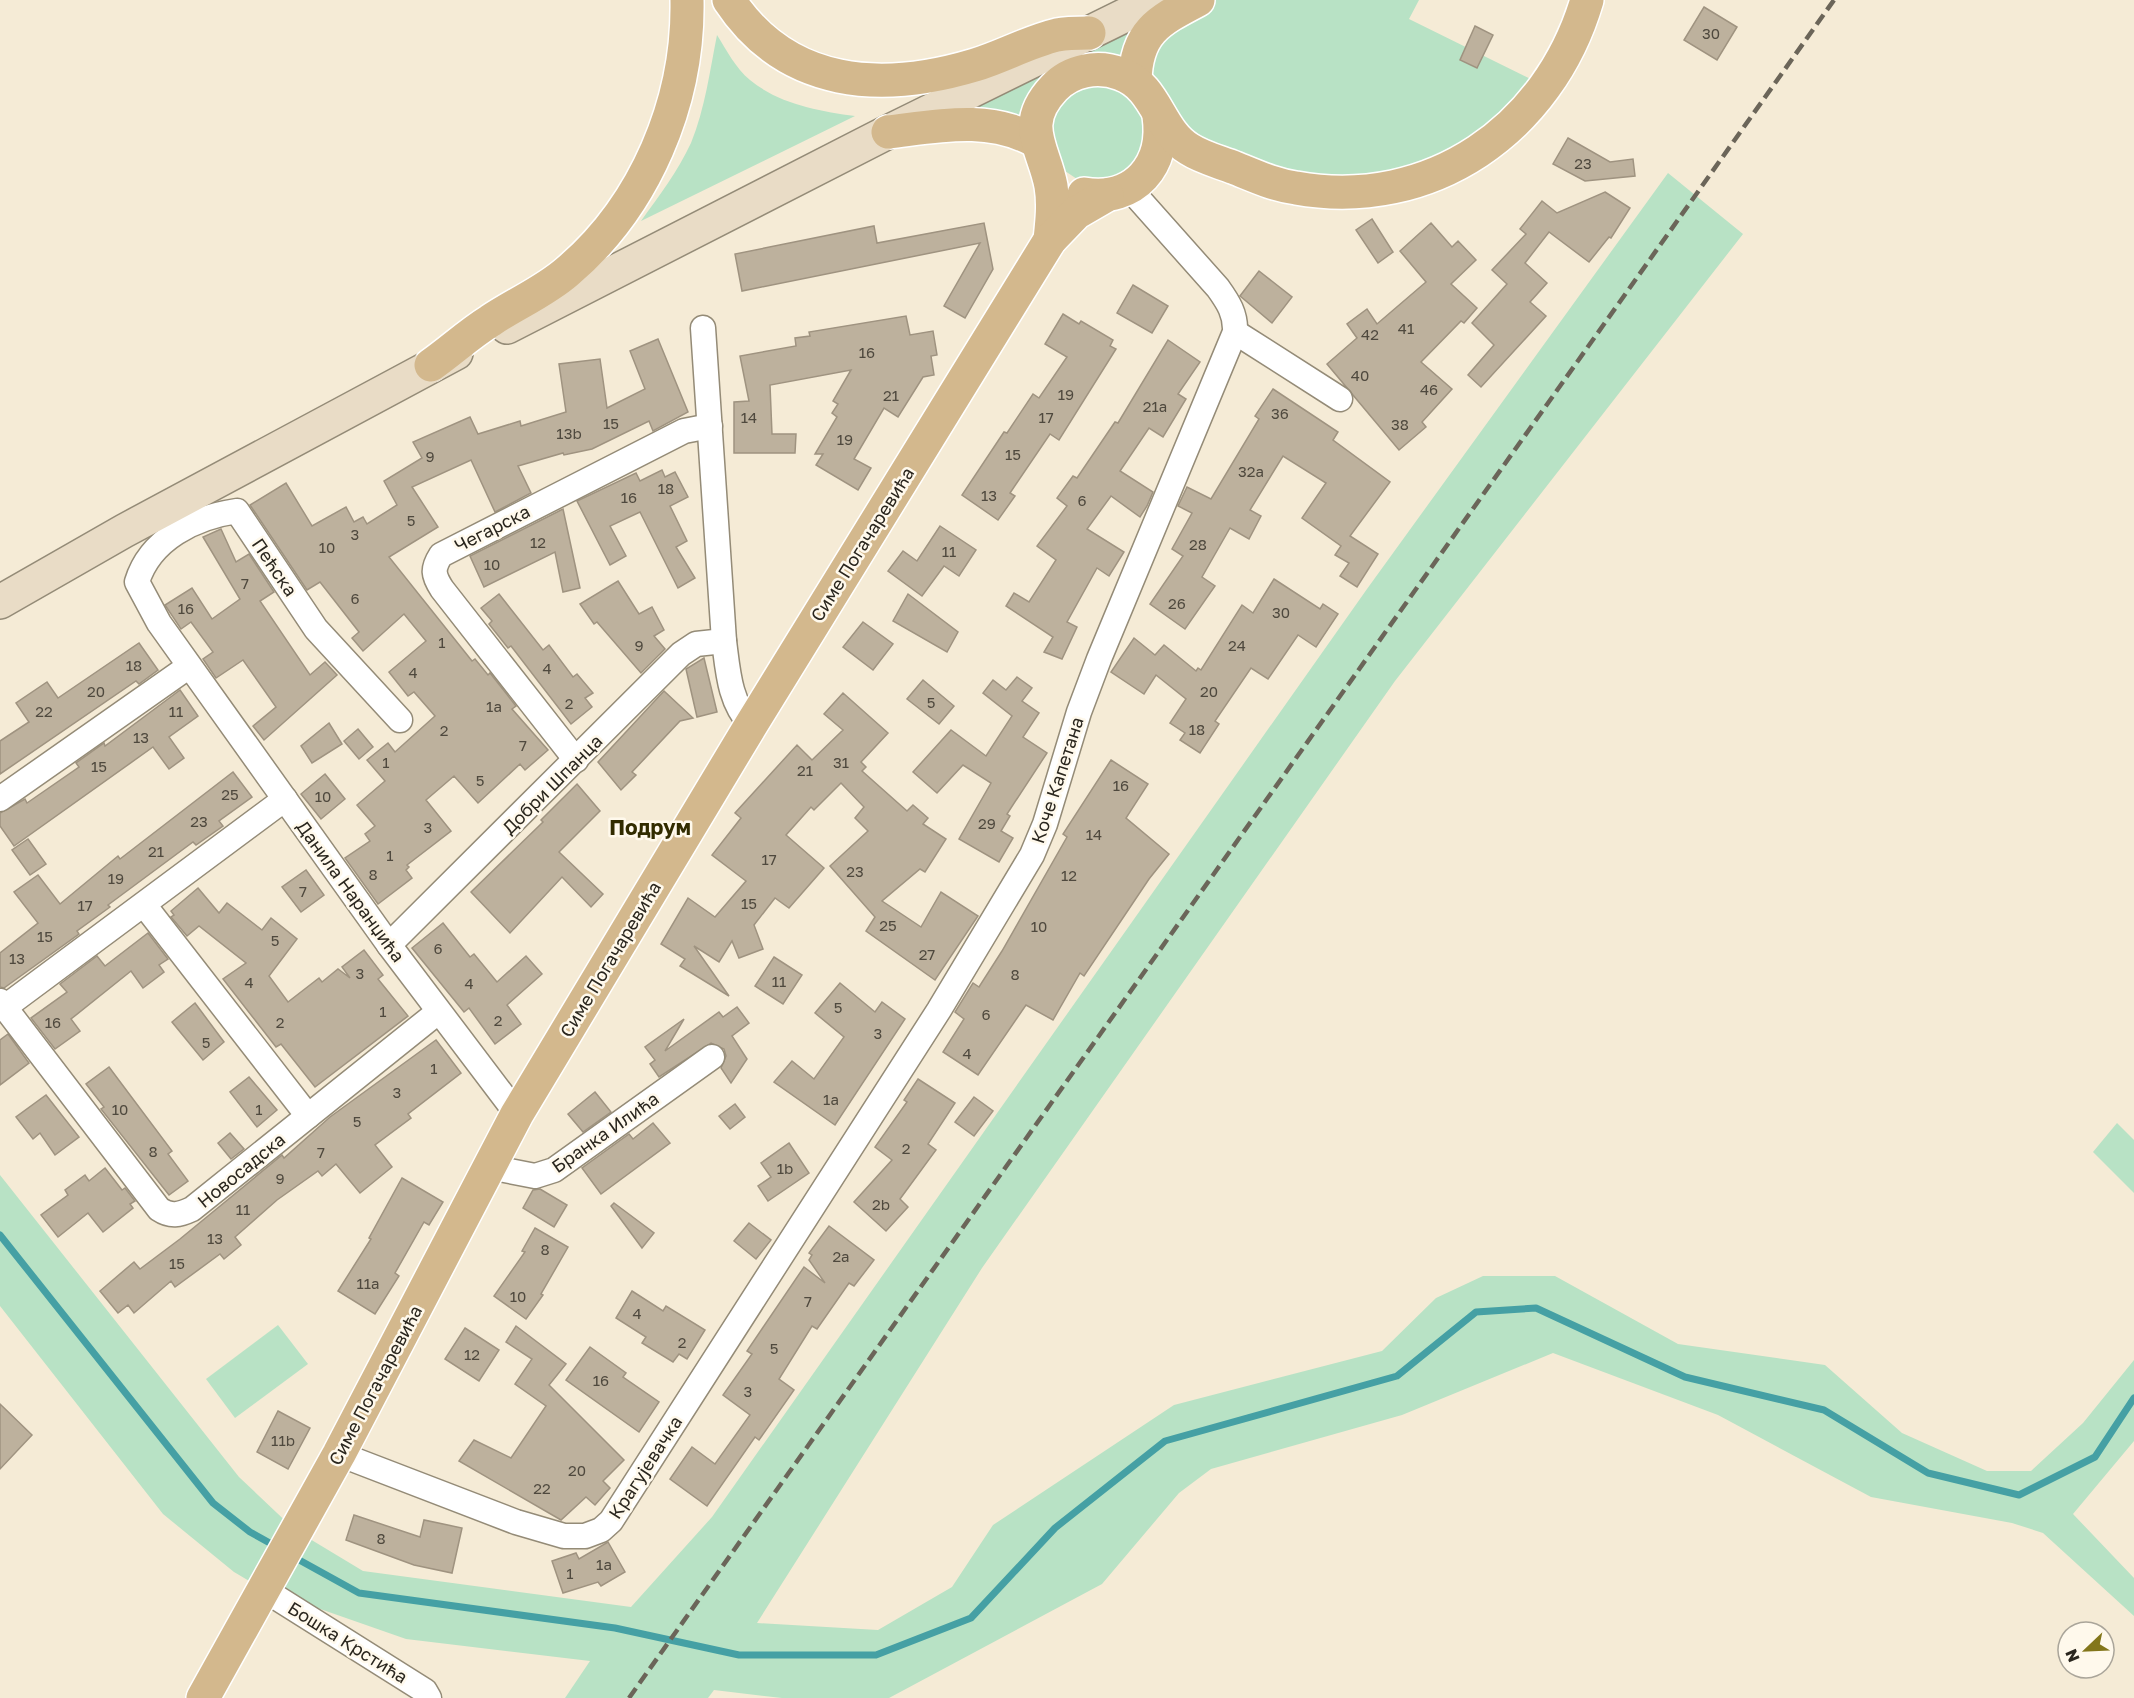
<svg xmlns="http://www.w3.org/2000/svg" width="2134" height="1698" font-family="'Golos Text',sans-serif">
  <rect width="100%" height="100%" fill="#f5ebd6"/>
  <g fill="#b8e2c5">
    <polygon points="1198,0 1419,0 1409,19 1547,87 1514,124 1370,191 1203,156 1135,65"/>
    <polygon points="1150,12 1122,59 1028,124 953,111"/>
    <path d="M717 35C726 49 736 69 750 80 779 104 819 111 855 116L641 221C659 196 678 171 691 143 705 109 710 70 717 35Z"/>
    <polygon points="1110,82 1147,114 1148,147 1127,175 1094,184 1077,179 1062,169 1048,122 1078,85"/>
    <polygon points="1668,173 1743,234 1395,681 982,1268 757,1623 878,1630 952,1587 993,1525 1174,1405 1382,1351 1436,1298 1483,1276 1555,1276 1678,1344 1825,1365 1902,1433 1987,1471 2031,1471 2083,1423 2134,1360 2134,1441 2073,1514 2134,1578 2134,1616 2043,1533 2012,1523 1871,1497 1718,1415 1553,1353 1402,1415 1211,1469 1179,1493 1102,1584 889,1698 782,1698 714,1690 708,1698 565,1698 590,1661 406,1639 263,1589 234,1572 163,1514 0,1306 0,1175 239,1477 295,1530 363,1571 631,1607 712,1517 1367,589"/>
    <polygon points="2117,1123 2134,1140 2134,1193 2093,1152"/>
    <polygon points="278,1325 308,1364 235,1418 206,1379"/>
  </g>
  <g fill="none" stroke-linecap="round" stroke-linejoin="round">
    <g stroke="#45a0a4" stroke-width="7">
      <polyline points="0,1235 213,1503 250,1532 277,1547"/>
      <polyline points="292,1556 359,1593 615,1628 739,1655 876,1655 971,1618 1055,1528 1165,1441 1397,1376 1476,1312 1536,1308 1685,1377 1824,1410 1928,1473 2019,1495 2095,1457 2134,1398"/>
    </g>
  </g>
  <g fill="#bdb19d" stroke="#9f9380" stroke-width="1.5">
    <polygon points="1704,7 1737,27 1717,60 1684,40"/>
    <polygon points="1475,26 1493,35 1477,68 1460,60"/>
    <polygon points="1568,138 1610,162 1633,159 1635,176 1585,181 1553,164"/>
    <polygon points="1605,192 1630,208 1611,238 1609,237 1589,262 1549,232 1525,263 1547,283 1530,302 1546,316 1481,387 1468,375 1494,345 1472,323 1507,284 1492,270 1526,234 1520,229 1542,201 1557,213"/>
    <polygon points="1372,219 1393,252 1378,263 1356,230"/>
    <polygon points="984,223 993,269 965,318 944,306 980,243 742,291 735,254 874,226 877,243"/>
    <polygon points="1431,223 1452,247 1458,241 1476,260 1451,284 1477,308 1464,323 1461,321 1421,362 1452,389 1422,422 1426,427 1399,450 1327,364 1357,338 1347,324 1367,309 1377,324 1426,282 1400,251"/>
    <polygon points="1259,271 1292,297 1272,323 1240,296"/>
    <polygon points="1133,285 1168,306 1152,333 1117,313"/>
    <polygon points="1063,314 1079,324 1081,321 1113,340 1110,346 1116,349 1059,440 1050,434 1010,493 1015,496 998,520 962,495 1004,432 1007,433 1033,394 1039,398 1067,357 1045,344"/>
    <polygon points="906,316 910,335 933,331 937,355 931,356 934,375 923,377 898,417 884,408 854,459 871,468 858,490 816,465 823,454 815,454 837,417 832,413 838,404 833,401 851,370 770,385 772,434 796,434 795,453 734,453 734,402 749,401 740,356 796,346 795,338 810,336 809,332"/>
    <polygon points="658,339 688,412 653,431 649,421 592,449 564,455 563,453 518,466 531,493 495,512 471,460 412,487 438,527 389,557 472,661 475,659 488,675 490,673 516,706 512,709 548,750 525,770 520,764 478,803 454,776 426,800 451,831 407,865 409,867 406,870 412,878 378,904 345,858 370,841 365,834 375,826 357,805 385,781 367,760 388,743 395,752 435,716 414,692 408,696 389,672 426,641 404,614 363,651 352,638 359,632 320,582 307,590 250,505 286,483 312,526 346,507 354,522 363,517 367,524 397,505 384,481 422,458 413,442 470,417 478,434 520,421 521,426 566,412 559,364 600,359 607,408 645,389 630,351"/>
    <polygon points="1168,340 1200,362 1178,394 1186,399 1163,437 1149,428 1120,471 1153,492 1147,506 1140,517 1111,496 1087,529 1124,552 1109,576 1097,568 1067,622 1077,627 1062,659 1044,652 1053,637 1006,606 1014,593 1029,602 1056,560 1037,546 1067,506 1057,498 1073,476 1077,478 1115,422 1118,423"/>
    <polygon points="1273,389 1338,432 1333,440 1390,482 1350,536 1378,554 1357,587 1340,576 1349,563 1335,555 1341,546 1302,518 1326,483 1283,456 1250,510 1261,516 1249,539 1230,528 1202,577 1215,586 1185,629 1150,604 1183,556 1172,549 1192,513 1178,506 1187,487 1211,499 1259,419 1255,416"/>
    <polygon points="662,470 665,477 675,472 688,497 670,506 687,541 676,547 695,578 678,588 640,512 610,526 626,556 610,565 577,501 636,473 640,481"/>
    <polygon points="563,509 580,588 563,592 555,552 484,587 470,556"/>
    <polygon points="940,526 976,550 959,576 944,566 922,596 888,571 903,551 917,561"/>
    <polygon points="221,529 236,562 249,554 274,592 260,601 310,675 325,662 337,675 264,740 253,726 276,707 243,660 216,678 203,659 213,652 191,622 181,629 165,605 192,588 212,619 240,599 203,537"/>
    <polygon points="1274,579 1320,609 1323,604 1338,614 1316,647 1298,635 1268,679 1251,668 1215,721 1219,724 1200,753 1180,740 1185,733 1170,723 1186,699 1156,675 1144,694 1111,672 1134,638 1155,655 1164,645 1196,671 1198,668 1201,670 1242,605 1253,613"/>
    <polygon points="618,581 639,614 652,607 664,630 654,636 665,649 641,673 597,622 594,624 580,604"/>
    <polygon points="499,594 543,650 549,645 573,677 577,674 593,693 585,698 592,707 571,724 511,646 508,648 489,624 492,621 481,608"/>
    <polygon points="908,594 958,632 947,652 893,621"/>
    <polygon points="863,622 893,644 873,670 843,647"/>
    <polygon points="139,643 158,670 139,684 136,681 0,774 0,741 29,722 16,703 47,682 58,698"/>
    <polygon points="704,658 717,712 697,717 686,669"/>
    <polygon points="1017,677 1032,688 1022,701 1039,713 1023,737 1047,753 1007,814 1010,816 1001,831 1013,838 999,862 959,839 991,783 963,765 937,793 913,772 951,730 986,756 1012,716 983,693 993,680 1006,690"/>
    <polygon points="923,680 954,706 939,724 907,699"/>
    <polygon points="180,690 198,716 169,737 184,758 169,769 153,747 14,846 0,826 0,813 25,799 27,803 79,767 76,763 104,743 105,746"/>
    <polygon points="664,691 693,718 680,721 632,772 636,775 621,790 598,762"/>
    <polygon points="843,693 888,733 861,762 866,767 862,771 907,811 913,805 928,818 923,824 946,839 925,872 920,869 882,901 921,927 941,892 978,916 935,980 866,931 875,917 830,866 868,831 855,818 864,807 841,783 814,810 811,807 786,835 824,868 789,908 775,898 754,925 763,949 739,958 732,941 719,962 694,946 729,996 680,966 685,959 661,944 688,898 715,917 746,881 712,855 741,818 735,813 797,745 812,760 843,730 824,714"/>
    <polygon points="329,723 342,744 312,763 301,746"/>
    <polygon points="358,729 373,747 359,759 344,741"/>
    <polygon points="1111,760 1148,784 1126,818 1169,854 1149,879 1084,976 1080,973 1053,1020 1026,1005 978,1075 943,1052 964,1019 955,1012 973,983 979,987 1002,951 1067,837 1063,834"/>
    <polygon points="233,772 252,797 219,821 223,826 196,845 193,842 108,905 110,907 77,931 79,934 4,988 0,987 0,953 38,923 14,892 38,875 60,904 118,856 120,859"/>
    <polygon points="325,774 345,799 321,819 301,794"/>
    <polygon points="577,784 600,811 559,852 603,894 591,907 562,877 510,933 471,892 543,822 541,820"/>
    <polygon points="28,839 46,864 30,875 12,850"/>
    <polygon points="306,870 324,895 301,912 282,887"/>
    <polygon points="198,888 219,913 227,903 262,930 271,918 297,939 269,976 288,1002 319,978 322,982 338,969 350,978 342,967 364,950 383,975 378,979 408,1016 315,1087 281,1044 276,1047 223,979 246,963 199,926 187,936 171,917 174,915 171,911"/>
    <polygon points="443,923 470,957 474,954 497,982 526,956 542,974 507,1005 521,1024 495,1044 469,1008 464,1012 412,948"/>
    <polygon points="148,933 168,959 159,965 164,972 143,988 131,971 71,1019 80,1031 55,1049 31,1018 67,992 60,984 97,956 105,966"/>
    <polygon points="774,957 802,975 783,1004 755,986"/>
    <polygon points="840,983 875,1012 882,1002 905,1019 835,1125 774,1082 792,1061 814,1079 844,1037 815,1013"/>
    <polygon points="195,1003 224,1042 203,1060 172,1022"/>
    <polygon points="737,1007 749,1023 732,1036 747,1059 731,1083 721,1068 726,1056 724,1049 711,1043 659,1077 650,1064 655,1060 645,1047 684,1019 665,1051 719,1012 723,1017"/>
    <polygon points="8,1034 29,1063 0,1085 0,1040"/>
    <polygon points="436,1040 461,1073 408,1114 411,1118 375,1145 392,1167 360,1193 336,1164 322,1176 318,1171 277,1200 235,1237 241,1245 224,1259 220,1254 175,1287 171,1281 134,1313 128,1305 118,1313 100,1291 134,1262 140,1269 180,1239 282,1155 284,1158 330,1117"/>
    <polygon points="109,1067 172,1151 168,1154 188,1181 169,1195 101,1109 104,1107 86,1084"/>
    <polygon points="249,1077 277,1110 257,1127 230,1092"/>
    <polygon points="918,1079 955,1103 928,1144 936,1150 900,1199 908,1207 886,1231 854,1202 892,1160 875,1147 907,1102 904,1100"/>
    <polygon points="595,1092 611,1112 583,1132 568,1114"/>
    <polygon points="46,1095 79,1137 55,1155 40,1133 33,1139 16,1117"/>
    <polygon points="974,1097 993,1111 974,1136 955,1122"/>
    <polygon points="735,1104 745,1117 730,1129 719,1116"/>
    <polygon points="653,1123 670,1143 601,1194 582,1168 629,1134 633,1139"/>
    <polygon points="230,1133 244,1149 231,1159 218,1143"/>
    <polygon points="789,1143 809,1173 768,1201 758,1186 771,1177 761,1163"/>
    <polygon points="105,1168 122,1190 125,1188 135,1201 130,1204 133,1208 103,1232 88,1213 58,1237 41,1215 68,1195 65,1190 85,1175 89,1181"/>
    <polygon points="402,1178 443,1202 429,1225 424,1222 395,1273 399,1276 375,1314 338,1291 371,1239 369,1238"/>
    <polygon points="540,1189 567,1205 554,1227 523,1208 533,1190"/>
    <polygon points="614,1203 654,1233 642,1248 611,1206"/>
    <polygon points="749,1223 771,1240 756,1259 734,1241"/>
    <polygon points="829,1226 874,1260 854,1286 849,1283 817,1329 812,1326 779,1379 794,1390 759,1440 755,1437 707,1506 670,1479 692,1447 715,1464 750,1415 723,1395 752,1354 747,1351 804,1267 825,1283 809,1260 812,1255 809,1253"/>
    <polygon points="535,1228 568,1247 541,1294 543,1295 526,1319 494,1296 525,1252 522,1251"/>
    <polygon points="632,1291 663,1311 666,1306 705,1330 687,1359 679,1354 673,1362 642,1343 646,1337 616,1318"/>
    <polygon points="516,1326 566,1364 549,1385 624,1460 603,1481 610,1488 595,1505 586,1497 561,1520 459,1461 474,1440 511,1458 546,1406 515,1384 532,1359 506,1342"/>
    <polygon points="465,1328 499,1350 479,1381 445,1359"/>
    <polygon points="590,1347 626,1373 623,1377 659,1402 639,1432 566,1380"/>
    <polygon points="0,1404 32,1435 0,1469"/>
    <polygon points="278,1411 310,1428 288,1469 257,1452"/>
    <polygon points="354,1515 420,1537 424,1520 462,1528 452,1573 414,1565 346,1540"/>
    <polygon points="608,1542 625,1572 601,1586 598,1582 563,1593 552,1561 576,1553 579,1559"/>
  </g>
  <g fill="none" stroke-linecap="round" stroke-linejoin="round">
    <g stroke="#948b77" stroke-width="27">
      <g id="street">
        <polyline points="1235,332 1340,399"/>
        <path d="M724 641C728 671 729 701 751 725"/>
        <path d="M400 720 316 629 237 511C195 517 150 539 137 582L159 623 389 945 517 1114"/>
        <path d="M576 760 442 589C433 575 432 569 441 555L684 431 710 426"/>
        <polyline points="0,799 188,667"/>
        <polyline points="145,906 308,1116"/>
        <polyline points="389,945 681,654 696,644 724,641 703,328"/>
        <path d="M0 1001 159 1209C171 1217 179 1215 192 1209L438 1012"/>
        <polyline points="5,1007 285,799"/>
        <polyline points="489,1167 535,1176 554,1170 712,1057"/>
        <path d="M339 1454 516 1522 564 1536H585L601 1530 611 1521 939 1010 1032 855 1045 824 1079 712 1099 659 1235 332C1236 314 1228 302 1218 288L1129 188"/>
        <polyline points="263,1589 425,1691 429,1698"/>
      </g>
    </g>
    <g stroke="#948b77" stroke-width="36">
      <g id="secondary">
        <polyline points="507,327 888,132 1156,0"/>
        <polyline points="0,602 124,531 456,353"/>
      </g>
    </g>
    <g stroke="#fff" stroke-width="36">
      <g id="primary">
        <path d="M729 0C787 88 882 93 975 65 1002 57 1028 42 1057 35 1067 33 1078 33 1089 33"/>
        <path d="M1135 81C1136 32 1158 21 1198 0"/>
        <path d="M888 132C939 126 988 115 1036 141"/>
        <path d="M1084 194C1135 202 1166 165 1159 116"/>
        <path d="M1050 240C1052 221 1054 204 1051 186 1044 148 1019 125 1054 88 1071 70 1098 65 1121 74 1157 87 1158 130 1189 149 1203 158 1220 162 1235 168 1255 176 1274 185 1296 188 1431 212 1549 129 1587 0"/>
        <path d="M431 365C451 351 469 334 490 321 515 304 544 292 567 272 645 206 689 102 687 0"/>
        <polyline points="203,1698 339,1454 517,1114 751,725 1050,240 1076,213 1107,195"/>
      </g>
    </g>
    <use href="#street" stroke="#fff" stroke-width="24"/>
    <use href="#secondary" stroke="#e9dcc6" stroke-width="33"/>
    <use href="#primary" stroke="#d3b88d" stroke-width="33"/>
    <polyline stroke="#6b6559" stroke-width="4.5" stroke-dasharray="12 6" stroke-linecap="butt" points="629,1698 1834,0"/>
  </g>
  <g text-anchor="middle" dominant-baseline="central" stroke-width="5" stroke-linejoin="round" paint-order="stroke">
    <g font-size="15" fill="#4f493e">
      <text x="1711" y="33">30</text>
      <text x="1583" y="163">23</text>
      <text x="1406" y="328">41</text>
      <text x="1370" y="334">42</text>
      <text x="867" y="352">16</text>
      <text x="1360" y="375">40</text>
      <text x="1429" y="389">46</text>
      <text x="1066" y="394">19</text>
      <text x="891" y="395">21</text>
      <text x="1155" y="406">21a</text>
      <text x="1280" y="413">36</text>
      <text x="749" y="417">14</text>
      <text x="1046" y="417">17</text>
      <text x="611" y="423">15</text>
      <text x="1400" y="424">38</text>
      <text x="569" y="433">13b</text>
      <text x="845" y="439">19</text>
      <text x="1013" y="454">15</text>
      <text x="430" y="456">9</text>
      <text x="1251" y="471">32a</text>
      <text x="666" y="488">18</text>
      <text x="989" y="495">13</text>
      <text x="629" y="497">16</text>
      <text x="1082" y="500">6</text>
      <text x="411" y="520">5</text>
      <text x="355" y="534">3</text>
      <text x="538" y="542">12</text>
      <text x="1198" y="544">28</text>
      <text x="327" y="547">10</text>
      <text x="949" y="551">11</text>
      <text x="492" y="564">10</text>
      <text x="245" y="583">7</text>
      <text x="355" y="598">6</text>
      <text x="1177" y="603">26</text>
      <text x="186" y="608">16</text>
      <text x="1281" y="612">30</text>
      <text x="442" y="642">1</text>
      <text x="639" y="645">9</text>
      <text x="1237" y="645">24</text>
      <text x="134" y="665">18</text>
      <text x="547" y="668">4</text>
      <text x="413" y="672">4</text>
      <text x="96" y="691">20</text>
      <text x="1209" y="691">20</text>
      <text x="931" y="702">5</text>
      <text x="569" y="703">2</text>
      <text x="494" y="706">1a</text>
      <text x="44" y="711">22</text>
      <text x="176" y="711">11</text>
      <text x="1197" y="729">18</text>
      <text x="444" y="730">2</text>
      <text x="141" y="737">13</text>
      <text x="523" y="745">7</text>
      <text x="386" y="762">1</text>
      <text x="841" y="762">31</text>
      <text x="99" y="766">15</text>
      <text x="805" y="770">21</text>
      <text x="480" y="780">5</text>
      <text x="1121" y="785">16</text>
      <text x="230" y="794">25</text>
      <text x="323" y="796">10</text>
      <text x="199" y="821">23</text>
      <text x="987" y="823">29</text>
      <text x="428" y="827">3</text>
      <text x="1094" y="834">14</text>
      <text x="156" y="851">21</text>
      <text x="390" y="855">1</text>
      <text x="769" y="859">17</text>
      <text x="855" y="871">23</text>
      <text x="373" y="874">8</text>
      <text x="1069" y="875">12</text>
      <text x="116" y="878">19</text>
      <text x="303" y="891">7</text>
      <text x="749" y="903">15</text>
      <text x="85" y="905">17</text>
      <text x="888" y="925">25</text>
      <text x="1039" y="926">10</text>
      <text x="45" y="936">15</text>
      <text x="275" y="940">5</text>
      <text x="438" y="948">6</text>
      <text x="927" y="954">27</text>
      <text x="17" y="958">13</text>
      <text x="360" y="973">3</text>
      <text x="1015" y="974">8</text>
      <text x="779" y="981">11</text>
      <text x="249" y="982">4</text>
      <text x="469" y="983">4</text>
      <text x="838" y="1007">5</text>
      <text x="383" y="1011">1</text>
      <text x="986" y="1014">6</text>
      <text x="498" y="1020">2</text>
      <text x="53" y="1022">16</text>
      <text x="280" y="1022">2</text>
      <text x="878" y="1033">3</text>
      <text x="206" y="1042">5</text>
      <text x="967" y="1053">4</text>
      <text x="434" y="1068">1</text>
      <text x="397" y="1092">3</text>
      <text x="831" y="1099">1a</text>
      <text x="120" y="1109">10</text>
      <text x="259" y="1109">1</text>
      <text x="357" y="1121">5</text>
      <text x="906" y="1148">2</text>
      <text x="153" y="1151">8</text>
      <text x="321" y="1152">7</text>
      <text x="785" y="1168">1b</text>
      <text x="280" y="1178">9</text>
      <text x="881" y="1204">2b</text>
      <text x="243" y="1209">11</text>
      <text x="215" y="1238">13</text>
      <text x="545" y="1249">8</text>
      <text x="841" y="1256">2a</text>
      <text x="177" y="1263">15</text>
      <text x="368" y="1283">11a</text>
      <text x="518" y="1296">10</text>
      <text x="808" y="1301">7</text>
      <text x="637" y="1313">4</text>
      <text x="682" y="1342">2</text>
      <text x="774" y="1348">5</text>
      <text x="472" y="1354">12</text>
      <text x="601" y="1380">16</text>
      <text x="748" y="1391">3</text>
      <text x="283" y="1440">11b</text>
      <text x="577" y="1470">20</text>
      <text x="542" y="1488">22</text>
      <text x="381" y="1538">8</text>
      <text x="604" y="1564">1a</text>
      <text x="570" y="1573">1</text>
    </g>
    <g font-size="18" fill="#2a261e" stroke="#fff9ec">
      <text transform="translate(492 528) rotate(-27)">Чегарска</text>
      <text transform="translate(862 544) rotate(-58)">Симе Погачаревића</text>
      <text transform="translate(275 567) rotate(56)">Пећска</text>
      <text transform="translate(1057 780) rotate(-72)">Коче Капетана</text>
      <text transform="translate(552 784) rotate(-45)">Добри Шпанца</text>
      <text transform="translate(351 891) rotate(54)">Данила Наранџића</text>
      <text transform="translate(610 959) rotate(-59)">Симе Погачаревића</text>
      <text transform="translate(605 1132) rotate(-35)">Бранка Илића</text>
      <text transform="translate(241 1170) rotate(-39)">Новосадска</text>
      <text transform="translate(375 1385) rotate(-62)">Симе Погачаревића</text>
      <text transform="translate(645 1467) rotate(-57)">Крагујевачка</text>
      <text transform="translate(348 1642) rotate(32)">Бошка Крстића</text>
    </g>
    <g font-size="21" font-weight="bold" fill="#322c00" stroke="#fff9ec">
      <text x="650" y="827">Подрум</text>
    </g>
  </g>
  <g transform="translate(2086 1650) rotate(247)"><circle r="28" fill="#fff9ec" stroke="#aaa59a" stroke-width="1.5"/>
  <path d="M0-4.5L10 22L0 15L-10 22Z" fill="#83761a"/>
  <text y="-9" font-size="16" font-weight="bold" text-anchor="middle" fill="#2a261e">N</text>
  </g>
</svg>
